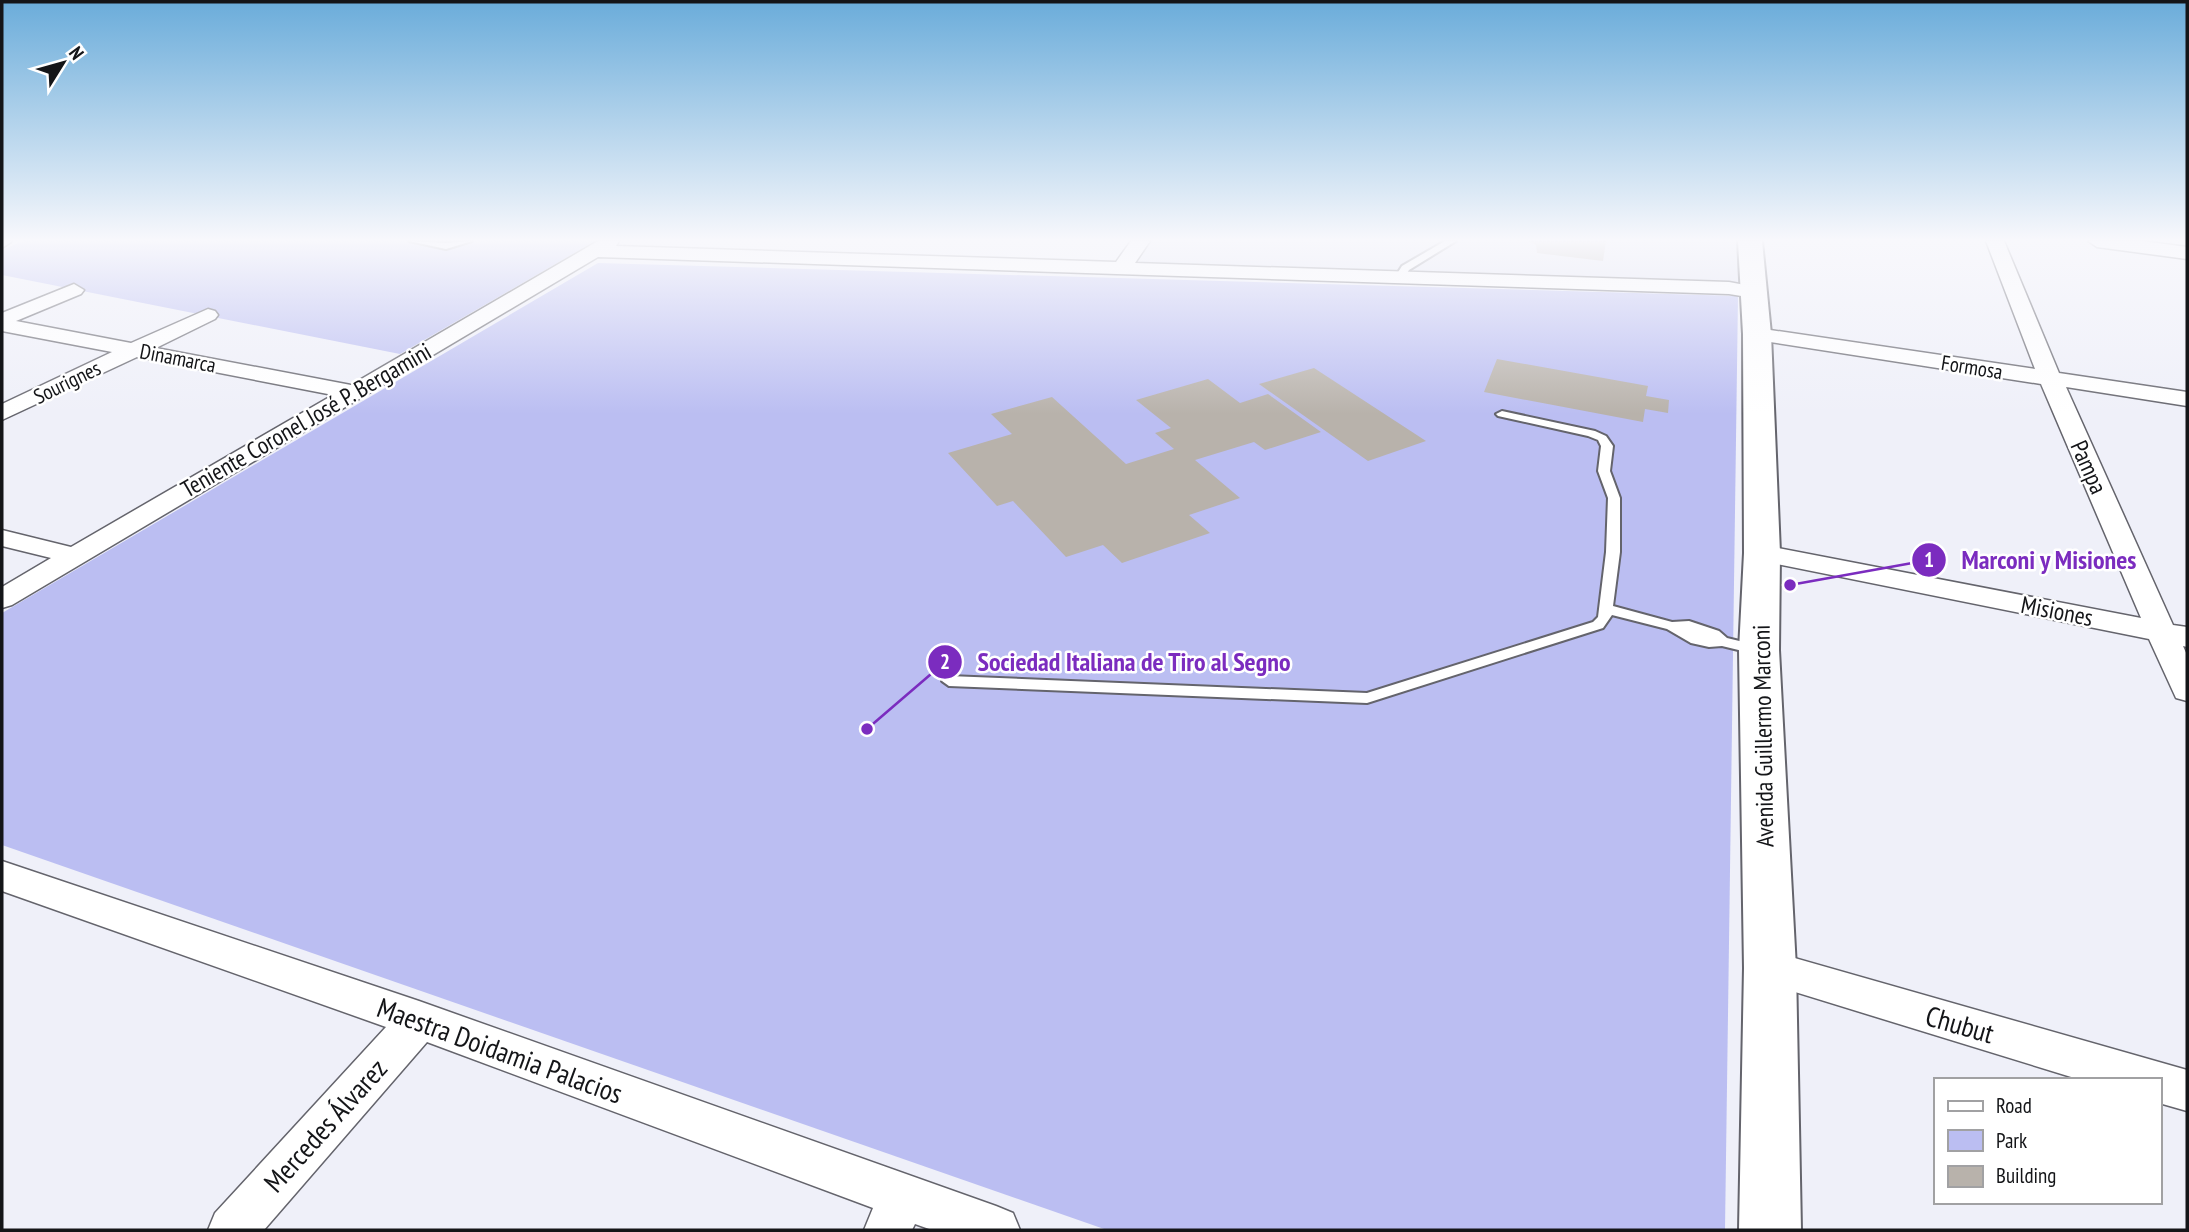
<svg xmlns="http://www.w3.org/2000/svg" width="2189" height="1232" font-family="'PT Sans Narrow',sans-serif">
  <rect width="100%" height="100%" fill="#eff0f9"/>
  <polygon fill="#e0e2f2" points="1151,241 1739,241 1742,285 1132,265"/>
  <g fill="#bbbef2">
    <polygon points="23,241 595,241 400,354 2,275 2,250"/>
    <polygon points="598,263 1738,296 1725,1230 1107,1230 2,845 2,613"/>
  </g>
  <g fill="#b8b2ab">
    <polygon points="1528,241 1606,241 1603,261 1537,253 1536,245"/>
    <polygon points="1497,359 1648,386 1646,396 1669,400 1668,413 1645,409 1643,422 1484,392"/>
    <polygon points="1314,368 1426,441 1368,461 1259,384"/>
    <polygon points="1208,379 1240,403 1268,394 1321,432 1265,450 1254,442 1195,460 1240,498 1189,515 1210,533 1122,563 1103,545 1066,557 1013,501 997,506 948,453 1012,434 991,414 1052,397 1126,464 1174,449 1155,433 1171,428 1136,400"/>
  </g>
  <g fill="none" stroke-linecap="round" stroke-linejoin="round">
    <g stroke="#64646c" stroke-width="4">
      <g id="lane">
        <polygon points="409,241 446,243 472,241 446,249"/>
        <polygon points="1445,241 1456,241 1409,270 1403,279 1397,279 1395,277 1402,266"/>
        <polygon points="1502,411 1595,431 1606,436 1613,446 1610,471 1620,498 1620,552 1613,606 1672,622 1689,621 1719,631 1727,638 1760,646 1762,649 1760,652 1755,654 1722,646 1709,647 1691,643 1667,629 1612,615 1603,628 1367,703 949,686 942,681 949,676 1367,693 1593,622 1598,617 1606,552 1608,498 1598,471 1601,446 1598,440 1588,436 1498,416 1496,414"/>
      </g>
    </g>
    <g stroke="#64646c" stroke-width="3">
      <g id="street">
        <polygon points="2,241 11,241 11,242 2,248"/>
        <polygon points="598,241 619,241 616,246 1116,262 1131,241 1150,241 1135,263 1729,282 1761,288 1764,292 1754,298 1729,294 598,257 12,605 2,608 2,587 51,558 2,546 2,530 71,547 333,395 137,357 2,420 2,404 112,352 2,331 2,313 74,284 84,290 81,294 16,321 131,343 208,309 215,311 218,315 215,319 156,348 351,385"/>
        <polygon points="1986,241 2004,241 2059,373 2187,392 2187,406 2066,387 2173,625 2187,627 2187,647 2183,646 2187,655 2187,701 2176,698 2149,639 1762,561 1752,559 1748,553 1752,547 1762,545 2141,618 2041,384 1757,340 1746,334 1757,328 2035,369"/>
        <polygon points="2088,241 2142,241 2187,247 2187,259 2097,247"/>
        <polygon points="2,861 419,1001 996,1206 1013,1213 1020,1230 932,1230 915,1224 912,1230 864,1230 873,1208 427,1042 264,1230 208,1230 215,1213 386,1027 2,891"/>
        <polygon points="1770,951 2187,1070 2187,1111 2159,1103 2159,1080 2081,1080 1756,980 1750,968 1756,956"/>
      </g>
    </g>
    <g stroke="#64646c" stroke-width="4">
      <polygon id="secondary" points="1738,241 1762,241 1771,334 1780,553 1779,650 1796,968 1801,1230 1739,1230 1744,968 1739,650 1744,553 1743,334"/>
    </g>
    <use href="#lane" fill="#fff" fill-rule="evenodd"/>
    <use href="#street" fill="#fff" fill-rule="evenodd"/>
    <use href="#secondary" fill="#fff" fill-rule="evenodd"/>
  </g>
  <linearGradient id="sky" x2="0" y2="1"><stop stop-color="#6aacda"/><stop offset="0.58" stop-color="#f8f8fc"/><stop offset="1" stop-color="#f8f8fc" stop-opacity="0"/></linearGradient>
  <rect width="2189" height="414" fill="url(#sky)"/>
  <g text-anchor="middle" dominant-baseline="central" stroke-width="5" stroke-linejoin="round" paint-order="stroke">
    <g font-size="21" fill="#141518" stroke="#fff">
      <text transform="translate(178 358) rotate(11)">Dinamarca</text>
      <text transform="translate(1972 367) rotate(9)">Formosa</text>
      <text transform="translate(67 382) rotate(-26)">Sourignes</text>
    </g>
    <g font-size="24" fill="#141518" stroke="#fff">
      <text transform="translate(306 420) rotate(-30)">Teniente Coronel José P. Bergamini</text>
      <text transform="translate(2089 467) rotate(66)">Pampa</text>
      <text transform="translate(2057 611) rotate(11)">Misiones</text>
      <text transform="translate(1763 736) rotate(-91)">Avenida Guillermo Marconi</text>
    </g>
    <g font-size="28" fill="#141518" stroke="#fff">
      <text transform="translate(1960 1024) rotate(16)">Chubut</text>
      <text transform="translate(500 1050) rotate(20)">Maestra Doidamia Palacios</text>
      <text transform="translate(325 1125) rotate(-48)">Mercedes Álvarez</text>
    </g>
  </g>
  <path fill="none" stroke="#7b2cbf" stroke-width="2.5" d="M1790 585L1929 560M867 729L945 662"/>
  <g fill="#7b2cbf" stroke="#fff" stroke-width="2.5">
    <circle cx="1790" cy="585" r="7"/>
    <circle cx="867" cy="729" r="7"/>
    <circle cx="1929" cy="560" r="18"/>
    <circle cx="945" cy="662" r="18"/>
  </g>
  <g font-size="21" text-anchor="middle" font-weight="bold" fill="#fff">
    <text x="1929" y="567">1</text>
    <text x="945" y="669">2</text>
  </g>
  <g font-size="26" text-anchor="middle" font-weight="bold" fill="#7b2cbf" stroke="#fff" stroke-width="5" stroke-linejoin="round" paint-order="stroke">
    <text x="2049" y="569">Marconi y Misiones</text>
    <text x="1134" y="671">Sociedad Italiana de Tiro al Segno</text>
  </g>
  <rect width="2189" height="1232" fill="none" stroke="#141518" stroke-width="7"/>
  <rect x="1934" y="1078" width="228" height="126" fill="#ffffff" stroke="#a1a1a3" stroke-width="2"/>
  <rect x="1948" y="1101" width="35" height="10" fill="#ffffff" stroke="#a1a1a3" stroke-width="2"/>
  <text x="1996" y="1113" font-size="21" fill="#141518">Road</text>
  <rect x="1948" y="1130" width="35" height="21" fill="#bbbef2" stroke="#a1a1a3" stroke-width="2"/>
  <text x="1996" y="1148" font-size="21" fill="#141518">Park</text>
  <rect x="1948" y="1166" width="35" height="21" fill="#b8b2ab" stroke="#a1a1a3" stroke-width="2"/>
  <text x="1996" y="1183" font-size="21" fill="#141518">Building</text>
  <g transform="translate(63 63) rotate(53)" stroke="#ffffff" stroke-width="5" paint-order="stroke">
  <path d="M0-5L12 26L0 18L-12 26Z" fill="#141518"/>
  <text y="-10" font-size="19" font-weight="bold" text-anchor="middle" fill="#141518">N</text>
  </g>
</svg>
